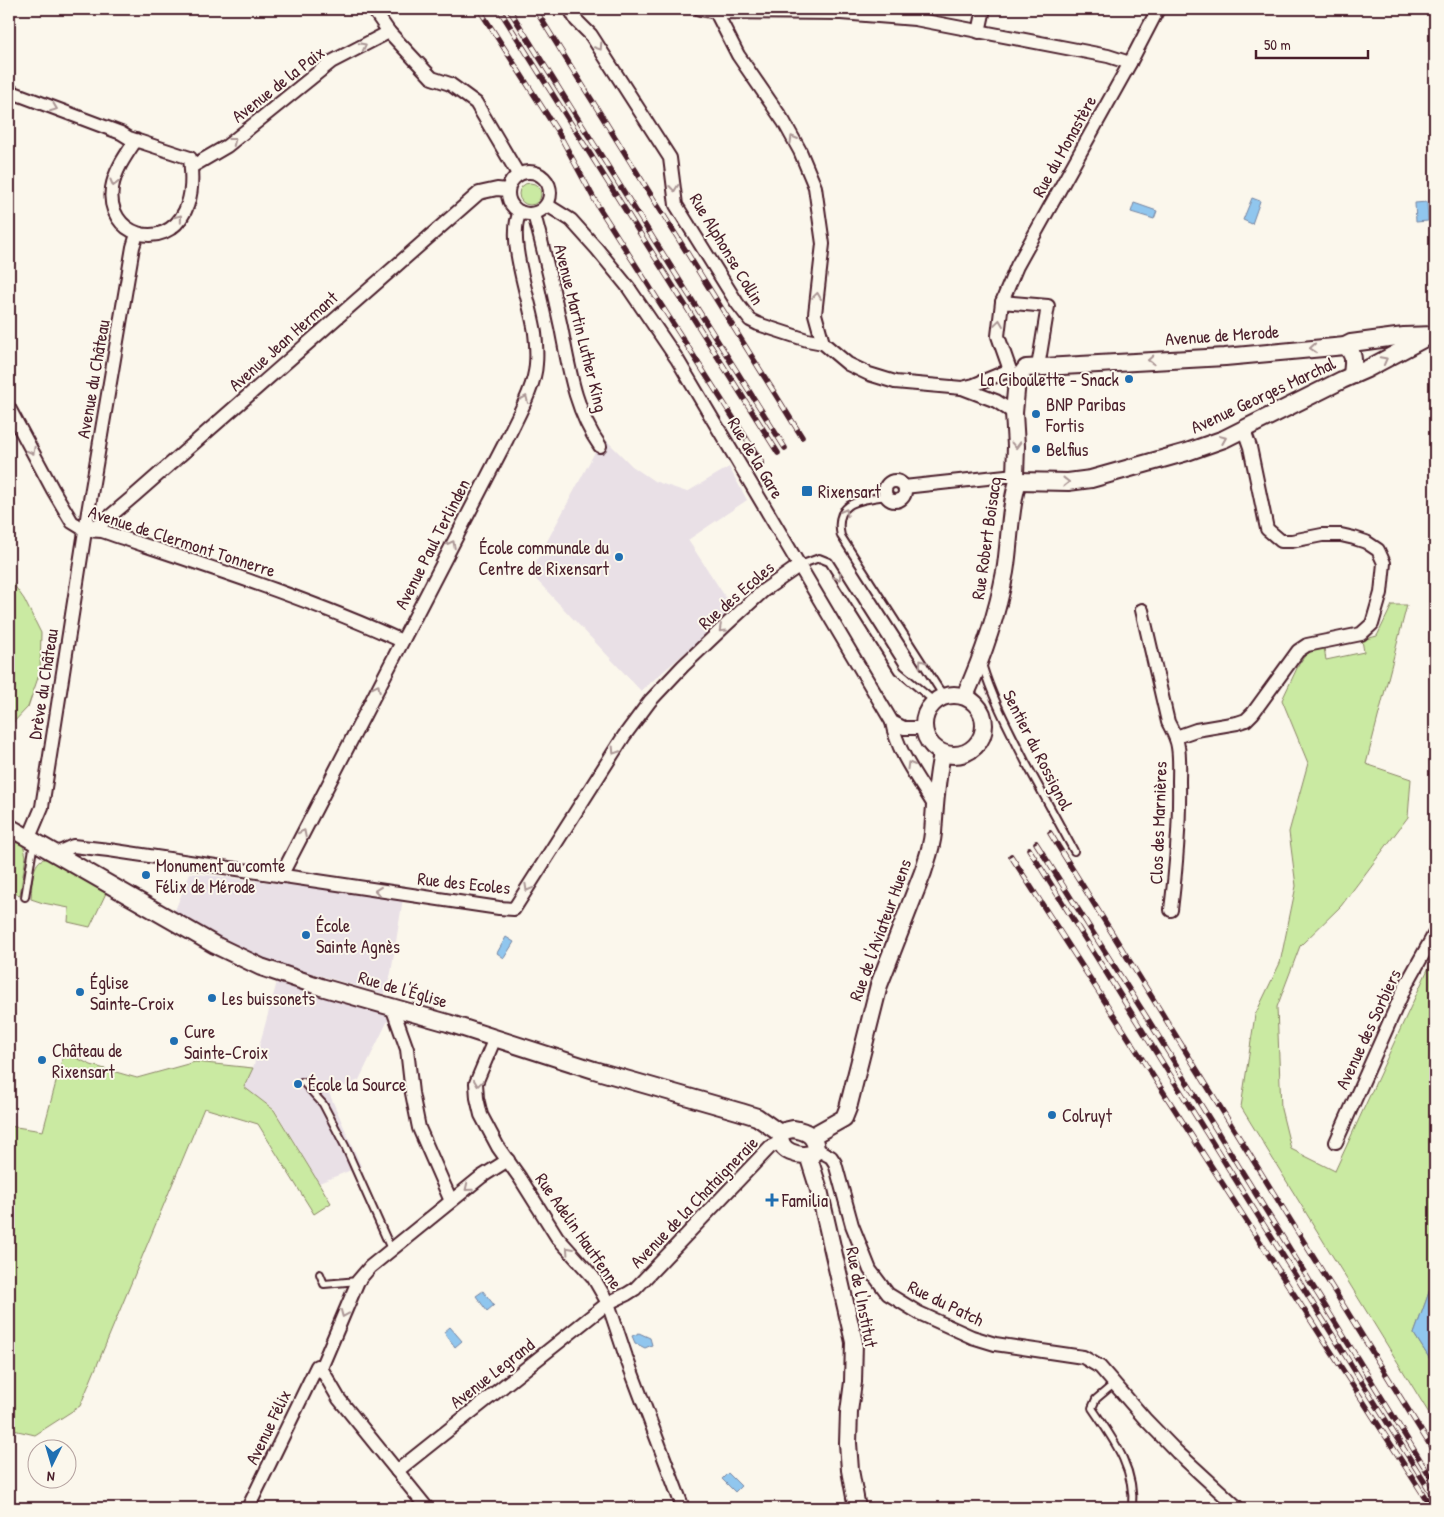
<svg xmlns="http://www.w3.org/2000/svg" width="1444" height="1517" font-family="'Patrick Hand',sans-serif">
  <rect width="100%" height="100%" fill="#fbf7ec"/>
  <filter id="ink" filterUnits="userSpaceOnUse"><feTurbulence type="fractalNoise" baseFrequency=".02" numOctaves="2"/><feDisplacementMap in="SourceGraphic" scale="10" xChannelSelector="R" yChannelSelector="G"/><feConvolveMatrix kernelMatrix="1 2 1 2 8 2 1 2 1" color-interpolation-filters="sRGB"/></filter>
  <g filter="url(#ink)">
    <g fill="#e9e0e6">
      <polygon points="606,440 632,466 654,481 687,492 729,467 747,500 688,540 734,610 641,691 530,573 595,452"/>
      <polygon points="190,873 403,898 391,973 385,994 265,960 174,913"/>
      <polygon points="277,982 353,1002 391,1014 359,1080 329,1093 361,1166 319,1183 275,1110 244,1087 253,1068"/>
    </g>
    <g fill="#caeaa2" stroke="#8a8466">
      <circle cx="530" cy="194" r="11"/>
      <polygon points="9,578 24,599 41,633 40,672 28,707 9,727"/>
      <polygon points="1392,605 1407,605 1366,764 1411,779 1408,817 1341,906 1300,946 1277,1007 1281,1109 1291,1149 1335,1171 1435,954 1435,1283 1432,1284 1414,1334 1435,1367 1435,1423 1241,1107 1255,1015 1280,963 1296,886 1289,832 1308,763 1282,700 1299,664 1307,653 1324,648 1326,660 1364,652 1362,640 1377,636"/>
      <polygon points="9,841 22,844 24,848 26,856 20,895 10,892 13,882 9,881"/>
      <path d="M43 859H49L107 891 90 927 68 922 69 908 43 903 31 899C32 887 31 864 43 859Z"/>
      <polygon points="64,1052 91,1065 137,1078 195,1062 253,1068 244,1087 274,1110 331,1203 314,1214 258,1124 204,1108 80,1406 35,1435 9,1429 9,1126 43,1131"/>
    </g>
    <g fill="#90c6ee" stroke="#7483a0">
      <polygon points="1252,198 1260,201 1252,224 1243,220"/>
      <polygon points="1427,202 1428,221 1416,222 1415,203"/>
      <polygon points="1134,203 1157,211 1154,219 1131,212"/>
      <polygon points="506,937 514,942 504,958 497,953"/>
      <polygon points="1435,1283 1435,1367 1414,1334 1432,1284"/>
      <polygon points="483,1291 494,1305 487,1311 476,1296"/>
      <polygon points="450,1327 462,1341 455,1347 444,1332"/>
      <polygon points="639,1333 650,1338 652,1345 645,1348 635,1343 632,1336"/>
      <polygon points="728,1473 741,1486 735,1492 722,1479"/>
    </g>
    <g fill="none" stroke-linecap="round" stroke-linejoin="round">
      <g stroke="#4a1f2b" stroke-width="10">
        <g id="service">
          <path d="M887 496C862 500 833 500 841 536L939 689 945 696"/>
          <polyline points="800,565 819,558 829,562 898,671 929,697 933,704"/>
          <path d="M982 664C993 700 1009 729 1026 763 1042 792 1058 822 1074 851"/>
          <polyline points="25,897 34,842"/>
          <polyline points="303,1082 323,1104 345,1146 391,1249"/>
          <polyline points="320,1274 324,1284 358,1281"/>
          <path d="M1115 1383 1096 1399 1092 1408C1113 1439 1136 1469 1132 1508"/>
        </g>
      </g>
      <g stroke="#4a1f2b" stroke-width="16">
        <g id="minor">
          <polyline points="373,9 389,32 432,78 450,84 476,103 518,174"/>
          <polyline points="570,9 576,20 591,35 670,158 676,205 737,303 750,320 758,324 807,340 823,343 848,364 869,374 895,382 962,388 974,385 1010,370"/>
          <polyline points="700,9 716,12 841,13 915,19 1108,56 1130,63"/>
          <polyline points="716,12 738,55 784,122 800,151 815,187 823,244 815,314 823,343"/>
          <polyline points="979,32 984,9"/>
          <path d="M9 91 121 133 129 138 190 158C192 176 193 194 185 211 164 254 105 235 112 188 115 170 126 155 136 140"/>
          <polyline points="191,167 227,146 331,62 389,32"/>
          <circle cx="529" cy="193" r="21"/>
          <polyline points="547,205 571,220 597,249 628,287 677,359 892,722 904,728 923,728"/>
          <path d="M534 214C544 251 553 289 561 327 569 368 575 411 600 446"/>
          <polyline points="1002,302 1017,266 1130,63 1158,9"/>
          <polyline points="1015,377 1010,370 998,336 1002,302 1048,306 1038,367"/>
          <polyline points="962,388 996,401 1014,413"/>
          <path d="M9 408 53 490 72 522 85 530 102 531C203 565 305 597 402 641"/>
          <circle cx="895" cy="491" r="10"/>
          <polyline points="904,487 1015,475"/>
          <polyline points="85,530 102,523 135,495 479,193 497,189 507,190"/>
          <path d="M1142 610 1168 722C1172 730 1177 738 1178 747 1180 759 1179 771 1179 782 1180 825 1176 868 1171 910"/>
          <path d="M892 722C897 752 919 780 934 805"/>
          <polyline points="1176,737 1196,730 1237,723 1246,720 1253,713 1298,651 1307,645 1361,634 1372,624 1381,593 1384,563 1378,550 1366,542 1354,538 1341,535 1322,535 1292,541 1281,541 1267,529 1250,447 1244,430"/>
          <polyline points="32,841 31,833 42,807 88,512 133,247 137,234"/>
          <polyline points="55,854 73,846 109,850 499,908 514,909 624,736 650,701 683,666 726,625 763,591 800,565"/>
          <path d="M281 876 507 439C517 417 535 387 536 364 537 354 536 342 535 333 531 302 506 239 520 212"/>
          <polyline points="392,1007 407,1049 412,1093 419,1128 451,1201"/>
          <polyline points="495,1038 476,1083 477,1098 481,1115 498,1147 520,1178 557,1237 593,1277 608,1303 626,1357 683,1508"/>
          <polyline points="1336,1142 1406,985 1435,933"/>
          <polyline points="816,1149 831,1157 835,1163 852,1225 870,1270 888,1294 919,1313 972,1337 995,1344 1083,1357 1100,1367 1145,1419 1177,1452 1238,1508"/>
          <polyline points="321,1368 358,1281 370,1267 481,1177 508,1160"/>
          <polyline points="321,1368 339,1399 427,1508"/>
          <polyline points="397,1471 608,1303 627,1294 635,1289 770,1147 781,1142"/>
          <polyline points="248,1508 317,1366 321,1368"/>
        </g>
      </g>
      <g stroke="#4a1f2b" stroke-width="20">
        <g id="tertiary">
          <path d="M1345 346C1356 354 1353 363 1352 375"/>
          <polyline points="1018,481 1068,482 1091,479 1187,452 1224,439 1342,380 1367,369 1427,337"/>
          <circle cx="954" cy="725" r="30"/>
          <path d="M965 696C983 656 997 615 1005 572 1010 542 1009 510 1018 481L1015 475 1016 446 1014 413 1017 380 1026 368 1225 357 1345 346 1351 343 1404 336 1435 335"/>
          <polyline points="9,827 215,945 261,967 321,987 448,1023 594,1070 741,1112 757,1117 781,1134"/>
          <path d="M793 1129C806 1131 815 1135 816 1149L814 1153C800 1158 777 1152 781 1134L784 1131Z"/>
          <path d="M812 1136 844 1118 848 1108 879 985 923 872C927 859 932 846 933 833 935 806 936 781 942 754"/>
          <polyline points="808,1155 819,1190 854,1342 853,1382 849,1412 848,1443 850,1470 857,1508"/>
        </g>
      </g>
      <use href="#service" stroke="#fbf7ec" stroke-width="6"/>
      <use href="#minor" stroke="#fbf7ec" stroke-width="12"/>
      <use href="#tertiary" stroke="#fbf7ec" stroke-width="16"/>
      <g stroke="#4a1f2b" stroke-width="5.5">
        <g id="rail">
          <polyline points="479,9 558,132 598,206 762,463"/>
          <polyline points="499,9 778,453"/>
          <polyline points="509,9 785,448"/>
          <polyline points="535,9 802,437"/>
          <polyline points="1050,833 1435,1453"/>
          <polyline points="1036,843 1149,1021 1435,1484"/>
          <polyline points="1029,849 1435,1499"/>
          <polyline points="1011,856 1432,1508"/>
        </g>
      </g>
      <use href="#rail" stroke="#fbf7ec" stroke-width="4" stroke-dasharray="11" stroke-linecap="butt"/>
    </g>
    <defs><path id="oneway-chevron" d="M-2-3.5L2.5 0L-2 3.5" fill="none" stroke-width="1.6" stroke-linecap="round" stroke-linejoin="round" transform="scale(1.25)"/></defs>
    <g stroke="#ab9695">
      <use href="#oneway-chevron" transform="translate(363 46) rotate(-27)"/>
      <use href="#oneway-chevron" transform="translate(599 47) rotate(57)"/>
      <use href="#oneway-chevron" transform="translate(54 108) rotate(21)"/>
      <use href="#oneway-chevron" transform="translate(793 139) rotate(-120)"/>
      <use href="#oneway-chevron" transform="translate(233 141) rotate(-38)"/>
      <use href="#oneway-chevron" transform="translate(114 183) rotate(104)"/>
      <use href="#oneway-chevron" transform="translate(674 188) rotate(84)"/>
      <use href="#oneway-chevron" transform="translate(179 218) rotate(-51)"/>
      <use href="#oneway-chevron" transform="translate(817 296) rotate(-82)"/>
      <use href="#oneway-chevron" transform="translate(999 323) rotate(-82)"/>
      <use href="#oneway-chevron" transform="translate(1313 348) rotate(175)"/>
      <use href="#oneway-chevron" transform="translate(1151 360) rotate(177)"/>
      <use href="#oneway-chevron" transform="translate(1384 360) rotate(-28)"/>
      <use href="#oneway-chevron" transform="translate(525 399) rotate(-66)"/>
      <use href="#oneway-chevron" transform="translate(1223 439) rotate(-22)"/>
      <use href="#oneway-chevron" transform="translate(1016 445) rotate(88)"/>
      <use href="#oneway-chevron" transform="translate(32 451) rotate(62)"/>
      <use href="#oneway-chevron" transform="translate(1066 482) rotate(-1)"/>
      <use href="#oneway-chevron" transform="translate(845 512) rotate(-62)"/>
      <use href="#oneway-chevron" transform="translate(452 544) rotate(-63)"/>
      <use href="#oneway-chevron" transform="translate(838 577) rotate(58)"/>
      <use href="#oneway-chevron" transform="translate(722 629) rotate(137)"/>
      <use href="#oneway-chevron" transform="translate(922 663) rotate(-123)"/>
      <use href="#oneway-chevron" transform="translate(377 688) rotate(-63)"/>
      <use href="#oneway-chevron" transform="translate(615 751) rotate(123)"/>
      <use href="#oneway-chevron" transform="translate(910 765) rotate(-120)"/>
      <use href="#oneway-chevron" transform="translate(303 833) rotate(-63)"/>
      <use href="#oneway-chevron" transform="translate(528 888) rotate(119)"/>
      <use href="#oneway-chevron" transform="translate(378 891) rotate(-173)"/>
      <use href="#oneway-chevron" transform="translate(478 1083) rotate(98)"/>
      <use href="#oneway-chevron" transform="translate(468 1188) rotate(141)"/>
      <use href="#oneway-chevron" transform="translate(569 1250) rotate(-132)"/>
      <use href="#oneway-chevron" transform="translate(344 1314) rotate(113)"/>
    </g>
  </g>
  <g fill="#1f6fb2" stroke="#fbf7ec" stroke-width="2">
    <circle cx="1129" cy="379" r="5"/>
    <circle cx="1036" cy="414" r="5"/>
    <circle cx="1036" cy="449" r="5"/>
    <rect x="801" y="485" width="12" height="12" rx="2.5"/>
    <circle cx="619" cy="557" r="5"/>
    <circle cx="146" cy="875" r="5"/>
    <circle cx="306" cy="935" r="5"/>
    <circle cx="80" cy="992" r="5"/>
    <circle cx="212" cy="998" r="5"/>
    <circle cx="174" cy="1041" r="5"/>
    <circle cx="42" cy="1060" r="5"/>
    <circle cx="298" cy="1084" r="5"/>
    <circle cx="1052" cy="1115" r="5"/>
    <path d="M769.5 1192.5h5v5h5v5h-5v5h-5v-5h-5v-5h5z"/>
  </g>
  <g text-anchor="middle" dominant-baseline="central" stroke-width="4" stroke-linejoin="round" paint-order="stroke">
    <g font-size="18" fill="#4a1f2b" stroke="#fbf7ec">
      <text transform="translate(278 84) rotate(-38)">Avenue de la Paix</text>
      <text transform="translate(1064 146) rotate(-61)">Rue du Monastère</text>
      <text transform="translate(727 249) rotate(59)">Rue Alphonse Collin</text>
      <text transform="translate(581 328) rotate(76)">Avenue Martin Luther King</text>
      <text transform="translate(1222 335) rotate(-4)">Avenue de Merode</text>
      <text transform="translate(283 341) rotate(-42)">Avenue Jean Hermant</text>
      <text transform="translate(93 379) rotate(-80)">Avenue du Château</text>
      <text transform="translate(1263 395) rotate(-25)">Avenue Georges Marchal</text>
      <text transform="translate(756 458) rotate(59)">Rue de la Gare</text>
      <text transform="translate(986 538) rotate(-82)">Rue Robert Boisacq</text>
      <text transform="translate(182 541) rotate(18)">Avenue de Clermont Tonnerre</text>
      <text transform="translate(432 544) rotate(-63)">Avenue Paul Terlinden</text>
      <text transform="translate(736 595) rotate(-41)">Rue des Ecoles</text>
      <text transform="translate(43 684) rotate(-81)">Drève du Château</text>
      <text transform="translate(1038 750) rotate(63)">Sentier du Rossignol</text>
      <text transform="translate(1158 823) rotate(-88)">Clos des Marnières</text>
      <text transform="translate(464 883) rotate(6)">Rue des Ecoles</text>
      <text transform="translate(880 930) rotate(-70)">Rue de l'Aviateur Huens</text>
      <text transform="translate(403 989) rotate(16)">Rue de l'Église</text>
      <text transform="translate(1368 1029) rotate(-65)">Avenue des Sorbiers</text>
      <text transform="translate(694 1202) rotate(-46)">Avenue de la Chataigneraie</text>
      <text transform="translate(579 1231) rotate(55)">Rue Adelin Hautfenne</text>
      <text transform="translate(862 1297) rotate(79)">Rue de l'Institut</text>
      <text transform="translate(946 1303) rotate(26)">Rue du Patch</text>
      <text transform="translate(492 1373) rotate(-38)">Avenue Legrand</text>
      <text transform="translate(268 1427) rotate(-64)">Avenue Félix</text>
    </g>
    <g font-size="18" fill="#4a1f2b" stroke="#fbf7ec" text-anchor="start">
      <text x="1119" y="379" text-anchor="end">La Ciboulette - Snack</text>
      <text x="1046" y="404">BNP Paribas<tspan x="1046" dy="21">Fortis</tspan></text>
      <text x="1046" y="449">Belfius</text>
      <text x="818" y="491">Rixensart</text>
      <text x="609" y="547" text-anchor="end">École communale du<tspan x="609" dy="21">Centre de Rixensart</tspan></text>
      <text x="156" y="865">Monument au comte<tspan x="156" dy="21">Félix de Mérode</tspan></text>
      <text x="316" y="925">École<tspan x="316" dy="21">Sainte Agnès</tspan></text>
      <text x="90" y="982">Église<tspan x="90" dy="21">Sainte-Croix</tspan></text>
      <text x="222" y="998">Les buissonets</text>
      <text x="184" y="1031">Cure<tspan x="184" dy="21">Sainte-Croix</tspan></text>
      <text x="52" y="1050">Château de<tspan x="52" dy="21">Rixensart</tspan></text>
      <text x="308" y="1084">École la Source</text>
      <text x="1062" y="1115">Colruyt</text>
      <text x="782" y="1200">Familia</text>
    </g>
  </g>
  <rect width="1444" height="1517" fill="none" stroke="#fbf7ec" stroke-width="30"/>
  <rect x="15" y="15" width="1414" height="1487" fill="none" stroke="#4a1f2b" stroke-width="2" filter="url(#ink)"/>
  <g transform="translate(52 1464) rotate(185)"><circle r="24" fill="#fbf7ec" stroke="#b4a19f"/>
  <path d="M0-4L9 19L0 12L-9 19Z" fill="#1f6fb2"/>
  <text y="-8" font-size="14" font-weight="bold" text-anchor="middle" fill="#4a1f2b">N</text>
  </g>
  <path d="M1256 50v8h112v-8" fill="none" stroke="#4a1f2b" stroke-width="2.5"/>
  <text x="1264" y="50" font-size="15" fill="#4a1f2b" stroke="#fbf7ec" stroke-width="4" paint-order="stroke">50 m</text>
</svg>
